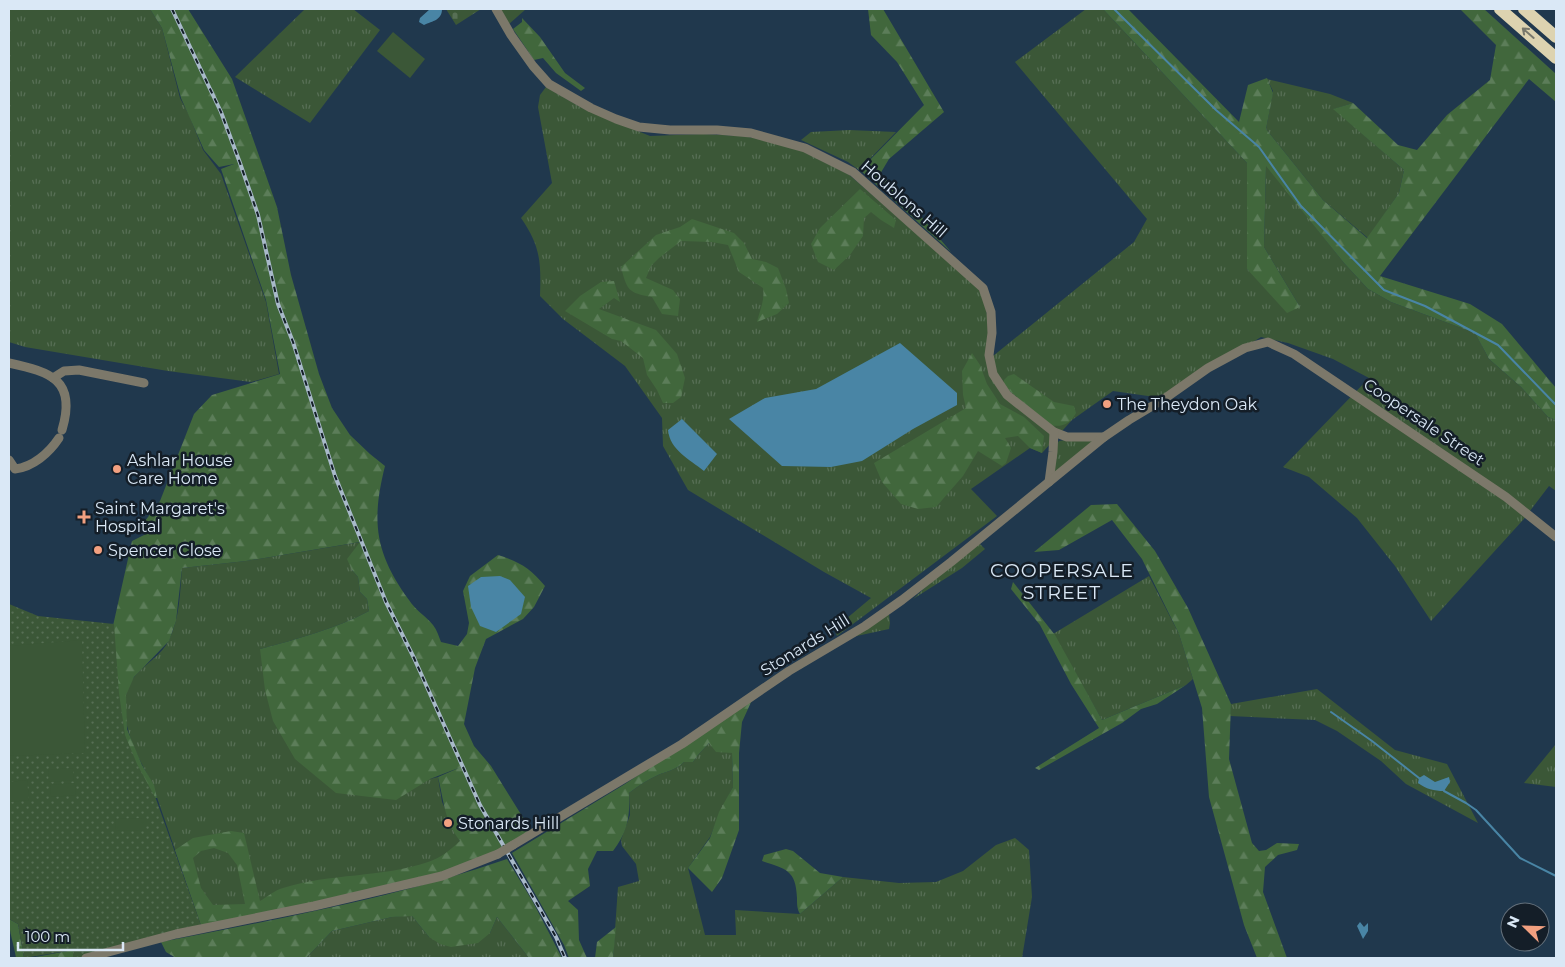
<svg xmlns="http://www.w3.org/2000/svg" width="1565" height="967" font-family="Montserrat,sans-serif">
  <defs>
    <pattern id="grass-tufts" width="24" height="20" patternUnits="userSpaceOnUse" patternTransform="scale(1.25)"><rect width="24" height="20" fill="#3b5737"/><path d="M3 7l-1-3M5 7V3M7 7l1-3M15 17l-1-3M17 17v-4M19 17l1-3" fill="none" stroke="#576f55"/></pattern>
    <pattern id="forest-firs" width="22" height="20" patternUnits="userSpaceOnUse" patternTransform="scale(1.25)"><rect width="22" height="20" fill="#41673c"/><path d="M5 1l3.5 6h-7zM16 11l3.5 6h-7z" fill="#5c7d59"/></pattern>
    <pattern id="cemetery-stones" width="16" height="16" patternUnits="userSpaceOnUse" patternTransform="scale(1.25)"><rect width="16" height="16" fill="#3b5737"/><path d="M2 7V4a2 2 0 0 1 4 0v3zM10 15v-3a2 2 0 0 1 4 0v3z" fill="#576f55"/></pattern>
    <pattern id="park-dots" width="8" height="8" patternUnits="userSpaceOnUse" patternTransform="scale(1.25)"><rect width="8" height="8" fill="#3b5737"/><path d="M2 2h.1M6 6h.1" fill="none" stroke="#576f55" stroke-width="1.8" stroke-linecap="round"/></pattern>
  </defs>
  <rect width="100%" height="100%" fill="#20384d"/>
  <g fill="url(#grass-tufts)">
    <polygon points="9,9 150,9 162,28 180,98 189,115 203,150 221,174 266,302 279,374 251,382 168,371 25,347 9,342"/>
    <polygon points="305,9 353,9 380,30 310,123 235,77"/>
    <polygon points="500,9 526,9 509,24"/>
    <path d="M1086 9H1103L1247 163V269L1300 307 1264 247 1266 165 1344 263 1368 289 1391 302 1475 333 1489 359 1521 387 1548 417 1556 420V491L1549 486 1523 520 1431 621 1395 566 1357 518 1309 477 1283 467 1369 378 1333 359 1288 343 1261 337 1162 398 1113 391 1072 420 1042 453 1030 448 971 489 997 516 837 636 834 629 871 598 824 572 688 490 663 446 662 418 625 366 563 319 540 296C541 263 541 247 521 218L552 183 538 107 540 95 546 87 584 109 650 136 703 134 742 136 800 146 838 165 979 288 985 301 993 356 1134 242 1147 219 1015 62Z"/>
    <polygon points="1267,79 1330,94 1353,103 1334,109 1404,170 1399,193 1368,238 1323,200 1266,129 1273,91"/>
    <polygon points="849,130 896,132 859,170 848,162 801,140 811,132"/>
    <polygon points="1065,440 1095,441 1052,475 1057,444 1059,441"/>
    <path d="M361 542 352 570 358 577 360 592 367 599 369 611C335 629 297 639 260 649L430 779 438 777 442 802 460 841 474 864 201 925 152 783C136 754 110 707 135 676 145 664 163 654 169 640 180 618 180 592 182 568L246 561Z"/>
    <polygon points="979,543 985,549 962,568 913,599 933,580"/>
    <polygon points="1149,576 1179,634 1193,679 1186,685 1102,720 1053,634"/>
    <polygon points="889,614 890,623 889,629 852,637"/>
    <polygon points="1317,689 1395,750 1447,764 1478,823 1406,784 1381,761 1337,731 1315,720 1230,716 1231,704"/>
    <path d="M709 743 732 753 733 787 720 813 710 837 688 868 705 935H736L735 910 800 914 843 877 899 883 936 882 963 871 996 845 1015 838 1029 850 1032 897 1022 958H613L618 887 639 881 636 864 622 846 621 840 630 815 629 793C638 786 647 780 658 775 668 771 676 770 684 762H693L698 755Z"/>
    <polygon points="1556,744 1556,787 1524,783"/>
    <polygon points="409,915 412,916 429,937 490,933 497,917 529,958 306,958 332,931 392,917"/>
  </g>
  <g fill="url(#forest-firs)" fill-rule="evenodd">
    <path d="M150 9H188L232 79 277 207 291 275 319 374 332 408 350 435 370 454 385 466C371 522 375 553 409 600 415 610 426 616 433 625 437 630 439 637 441 642L458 646 467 634 469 623 463 591 470 576 498 555C520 562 530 568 545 586L534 607 523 619 486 639 475 668 464 724 474 746 491 766 522 816 532 835 474 864 325 901 201 925 175 850 193 838 231 831 244 833 260 901C267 897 275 890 283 888 330 873 382 878 428 862 441 858 450 850 460 841 444 820 444 801 438 777L461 767 430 779 396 800 336 793 295 759 273 721 265 690 260 649C297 639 335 629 369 611L367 599 360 592 358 577 352 570 347 559 360 542 246 561 182 568 176 621 169 641 134 677 126 695 127 729 142 765 154 785 157 798H150L131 777 108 648 132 541 146 534 145 521 160 501 194 414 212 395 280 374 266 300 221 169 234 164 219 167 204 150 181 98 162 28ZM214 848 228 853 237 865 245 904 213 905 201 888 193 858 201 851Z"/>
    <polygon points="868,9 883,9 944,112 889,159 880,174 899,190 951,252 860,170 924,105 897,62 871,35"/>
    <polygon points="1103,9 1128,9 1239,122 1248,85 1267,78 1273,93 1266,129 1323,200 1367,238 1399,193 1404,170 1333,109 1353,103 1398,145 1417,150 1447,115 1490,80 1496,45 1460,9 1484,9 1556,74 1556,102 1529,79 1380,276 1470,304 1502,324 1556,388 1556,420 1548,417 1521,387 1489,359 1475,333 1391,302 1368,289 1344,263 1266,166 1264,247 1300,307 1287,313 1247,269 1247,163"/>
    <polygon points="522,18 540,37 565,73 585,88 581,91 556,73 543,58 534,60 513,29 522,22"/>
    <polygon points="860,189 896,220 894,228 881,220 871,212 864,218 863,236 850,255 834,270 818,262 811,244 820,228"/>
    <path d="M692 219 734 233 744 243 752 259 766 262 778 268 786 289 789 303 777 314 757 322C760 310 765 300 763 288L739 272 728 245 712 242 681 241 659 258 651 266 646 278 673 290 680 299 678 316 662 314 652 297C628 293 627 290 621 267L656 235 680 227Z"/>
    <polygon points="614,281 620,302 614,298 599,309 656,330 677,354 685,378 681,397 673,403 663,403 657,390 647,375 643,358 621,341 612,339 565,311 580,296 601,282"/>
    <polygon points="972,353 980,365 987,384 1000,404 1024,417 1044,436 1042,453 1030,448 1018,436 1005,438 1011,448 1006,463 1002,466 978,451 963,476 936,507 918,509 901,504 882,482 874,463 966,408 963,395 962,371"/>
    <path d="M1014 374 1054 402 1074 406 1076 413C1071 423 1062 428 1050 425L1004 386V380L1008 376Z"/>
    <polygon points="1117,504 1155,551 1188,608 1231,704 1229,759 1252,843 1259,851 1266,850 1277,843 1299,844 1297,850 1278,855 1265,867 1263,892 1287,958 1257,958 1244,925 1209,797 1202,708 1179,634 1142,559 1112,520 1059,550 1034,552 1091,505"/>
    <polygon points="1013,582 1055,635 1102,720 1186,685 1157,704 1141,709 1122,723 1039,770 1035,768 1099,728 1071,684 1040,625 1011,589"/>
    <path d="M753 698 742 722 739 753V830L722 878 712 892 688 868 710 838 719 812 733 787 732 753 716 752 709 743 698 755 693 762H684C676 770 668 771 658 775 647 780 638 786 629 793 630 817 628 831 613 851H597L588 869 590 886 568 901 578 910 579 940 587 958H569L564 945 512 853 625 784Z"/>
    <path d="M786 849 793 851 820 873 843 877 800 914C797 909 797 904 797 898 796 870 786 869 762 861L764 855Z"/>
    <path d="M507 859 533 902 562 958H529L497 917 490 933 478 943 451 947 440 944 429 937 412 916 392 917 332 931 306 958H176L166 952 161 942C277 919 395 898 507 859Z"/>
    <path d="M9 919 18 924 24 958H16C14 945 9 932 9 919Z"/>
    <polygon points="616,927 613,958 595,958 597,942"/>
    <polygon points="73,950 73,958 30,958"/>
  </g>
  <polygon fill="url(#cemetery-stones)" points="446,9 481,9 456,25"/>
  <polygon fill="url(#park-dots)" points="9,604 38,616 114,624 119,693 125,735 137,764 156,799 202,928 81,958 73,958 73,950 24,958 18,924 9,919"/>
  <g fill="#3b5737">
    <polygon points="393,32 425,59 410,78 377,51"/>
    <polygon points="82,640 85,753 9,756 9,646"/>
    <polygon points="73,768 74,780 49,782 48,770"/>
    <polygon points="27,780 29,800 9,802 9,782"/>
    <polygon points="75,783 76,795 51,797 50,785"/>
    <polygon points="144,818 144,830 116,831 115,819"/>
  </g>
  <g fill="#4985a5">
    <path d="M430 9H442C442 20 433 21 424 25L419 22 420 18Z"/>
    <polygon points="900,343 957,393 957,405 913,429 862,461 831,467 782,466 729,419 765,398 816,389"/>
    <path d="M682 419 717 454 704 471C689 459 670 450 668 430Z"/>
    <polygon points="500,576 510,580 525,597 521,614 496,632 480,626 471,607 468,586 481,577"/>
    <path d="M1424 775 1435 782 1449 777 1450 782 1444 791C1434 791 1426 789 1418 783L1419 778Z"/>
    <polygon points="1360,922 1364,927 1368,923 1368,931 1363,939 1357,926"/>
  </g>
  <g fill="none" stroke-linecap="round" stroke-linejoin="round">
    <g stroke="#4985a5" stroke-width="2">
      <polyline points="1114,9 1216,110 1259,147 1301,206 1384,290 1425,306 1498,345 1556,405"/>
      <polyline points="1331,712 1372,741 1419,778"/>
      <polyline points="1444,791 1466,803 1476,810 1520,858 1556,876"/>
    </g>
    <g stroke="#7c786a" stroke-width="9">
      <polyline points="496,9 511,35 533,66 549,84 591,108 616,119 639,127 670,130 717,130 751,133 805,148 853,172 983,288 991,312 992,333 989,355 993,374 1007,395 1054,432 1067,437 1104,437"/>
      <path d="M9 363C51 372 77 380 62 430"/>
      <polyline points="53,378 64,371 79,370 144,383"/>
      <path d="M9 460 15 469C33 467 49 453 59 438"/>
      <polyline points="1049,482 1053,452 1054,432"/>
      <polyline points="513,845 682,744 789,671 865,626 902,600 951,562 1104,437 1129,420 1164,399 1208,368 1245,348 1268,342 1294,354 1506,497 1556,537"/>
      <polyline points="86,958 176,934 314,906 442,876 498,854"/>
    </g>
    <g stroke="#ddd3b0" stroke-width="12">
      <polyline points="1500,9 1556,58"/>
      <polyline points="1524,9 1556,37"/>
    </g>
    <g stroke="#a8b9c9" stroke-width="4">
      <polyline id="rail" points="172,9 221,112 240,163 258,215 278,304 293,342 335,476 386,602 414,658 480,805 556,937 565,958"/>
    </g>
    <use href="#rail" stroke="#141e28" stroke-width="2" stroke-dasharray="5.5" stroke-linecap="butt"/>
    <polyline stroke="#7c786a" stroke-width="9" points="498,854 513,845"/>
  </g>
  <defs><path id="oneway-shaft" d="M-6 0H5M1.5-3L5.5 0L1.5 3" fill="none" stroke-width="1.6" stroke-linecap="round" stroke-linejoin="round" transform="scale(1.25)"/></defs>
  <use stroke="#78786c" href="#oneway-shaft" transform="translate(1528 33) rotate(-139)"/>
  <g fill="#f2a080" stroke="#141e28" stroke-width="2">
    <circle cx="1107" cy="404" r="5"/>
    <circle cx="117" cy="469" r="5"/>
    <path d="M81.5 509.5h5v5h5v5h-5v5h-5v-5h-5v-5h5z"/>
    <circle cx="98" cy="550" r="5"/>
    <circle cx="448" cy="823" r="5"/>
  </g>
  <g text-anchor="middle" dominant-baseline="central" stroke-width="5" stroke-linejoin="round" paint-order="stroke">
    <g font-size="16" fill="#dae8f6" stroke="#141e28">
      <text transform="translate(904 199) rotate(41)">Houblons Hill</text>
      <text transform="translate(1424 422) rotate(34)">Coopersale Street</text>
      <text transform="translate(805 645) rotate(-32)">Stonards Hill</text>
    </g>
    <g font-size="16" fill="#dae8f6" stroke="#141e28" text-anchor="start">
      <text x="1117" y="404">The Theydon Oak</text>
      <text x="127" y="460">Ashlar House<tspan x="127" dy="18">Care Home</tspan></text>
      <text x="95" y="508">Saint Margaret's<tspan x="95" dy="18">Hospital</tspan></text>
      <text x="108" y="550">Spencer Close</text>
      <text x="458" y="823">Stonards Hill</text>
    </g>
    <g font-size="19" letter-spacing="1" fill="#dae8f6" stroke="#141e28">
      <text x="1062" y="570">COOPERSALE<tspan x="1062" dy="22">STREET</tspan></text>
    </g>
  </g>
  <rect width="1565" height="967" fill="none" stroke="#dae8f6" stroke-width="20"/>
  <g transform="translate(1525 927) rotate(293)"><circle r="24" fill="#141e28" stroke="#636f7a"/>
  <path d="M0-4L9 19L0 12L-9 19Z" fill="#f2a080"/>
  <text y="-8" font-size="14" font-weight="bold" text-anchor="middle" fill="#dae8f6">N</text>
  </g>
  <path d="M18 942v8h105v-8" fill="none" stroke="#dae8f6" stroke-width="2.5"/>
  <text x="25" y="942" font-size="15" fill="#dae8f6" stroke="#141e28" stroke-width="4" paint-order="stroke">100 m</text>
</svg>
